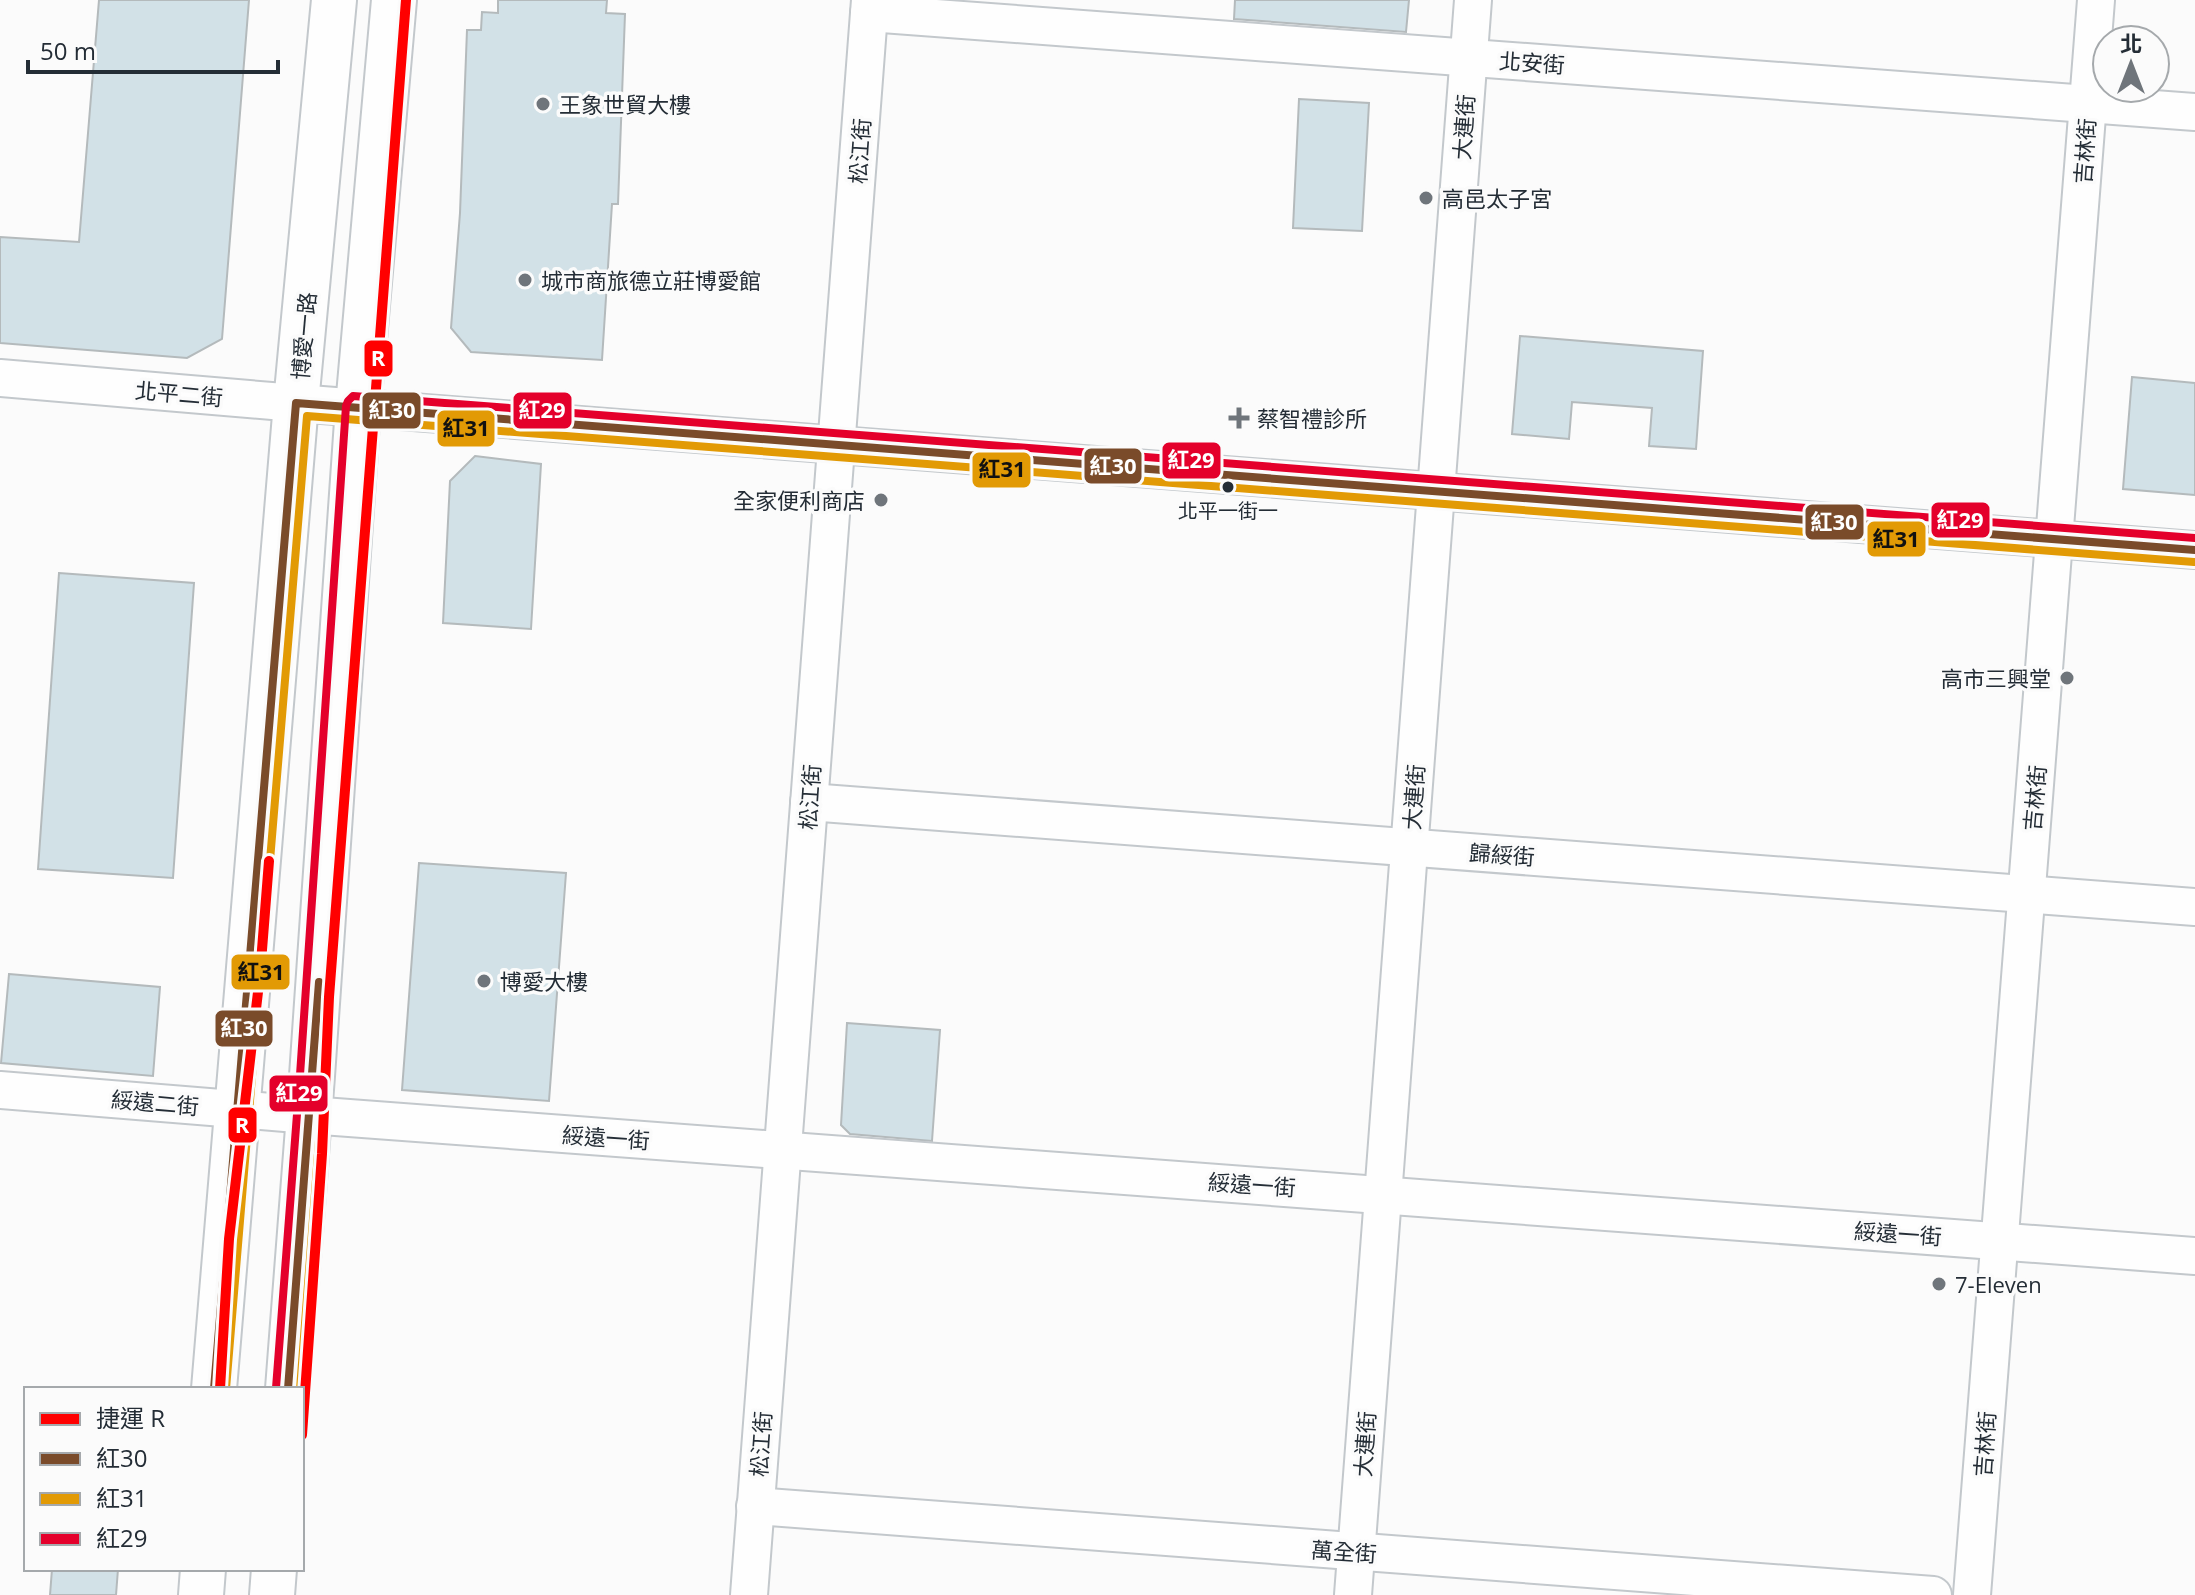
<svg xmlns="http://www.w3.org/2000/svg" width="2195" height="1595" font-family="'Open Sans','Noto Sans TC',sans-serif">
  <rect width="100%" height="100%" fill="#fbfbfb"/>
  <g fill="#d2e1e7" stroke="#b4babc" stroke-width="2">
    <polygon points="99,0 249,0 222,339 187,358 0,343 0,237 79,242"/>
    <polygon points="498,0 607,0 606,13 625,14 618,204 612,204 602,360 471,352 451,328 460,213 467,30 481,30 482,12 498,13"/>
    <polygon points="1235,0 1409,0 1406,32 1234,19"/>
    <polygon points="1299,99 1369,103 1362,231 1293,228"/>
    <polygon points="1520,336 1703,351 1696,449 1649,446 1652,408 1572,402 1569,439 1512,434"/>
    <polygon points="2132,377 2195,383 2195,495 2123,489"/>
    <polygon points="475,456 541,464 531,629 443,623 450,481"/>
    <polygon points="59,573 194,583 173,878 38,869"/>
    <polygon points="419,863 566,873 549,1101 402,1090"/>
    <polygon points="9,974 160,987 153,1076 1,1063"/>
    <polygon points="847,1023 940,1030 932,1141 850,1134 841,1125"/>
    <polygon points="52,1569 118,1569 116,1595 50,1595"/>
  </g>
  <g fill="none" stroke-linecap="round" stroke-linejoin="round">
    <g stroke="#c3c8cc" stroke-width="40">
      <g id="minor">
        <polyline points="869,13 2195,112"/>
        <polyline points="0,378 296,403 2195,550"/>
        <polyline points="809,802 2195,907"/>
        <polyline points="0,1090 309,1115 2195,1256"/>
        <polyline points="755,1506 1933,1595"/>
        <polyline points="749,1595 870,0"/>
        <polyline points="1353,1595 1473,0"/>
        <polyline points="1972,1595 2096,0"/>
      </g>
    </g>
    <g stroke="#c3c8cc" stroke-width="48">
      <g id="major">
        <polyline points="214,1389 296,403 334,0"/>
        <polyline points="288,1389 312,1076 358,407 394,0"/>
        <polyline points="201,1595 203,1569"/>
        <polyline points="272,1595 274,1569"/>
      </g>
    </g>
    <use href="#minor" stroke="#fefefe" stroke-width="36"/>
    <use href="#major" stroke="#fefefe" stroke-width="44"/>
    <g stroke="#fbfbfb" stroke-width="14">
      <g id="bus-1">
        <polyline points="214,1389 296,403 2195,550"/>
        <polyline points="288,1389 319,982"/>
      </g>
    </g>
    <g stroke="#fbfbfb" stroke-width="14">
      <g id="bus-2">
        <polyline points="226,1389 307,416 2194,562"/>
        <polyline points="300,1389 331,983"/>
      </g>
    </g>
    <g stroke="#fbfbfb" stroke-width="14">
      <polyline id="bus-3" points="276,1388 300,1075 346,406 348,401 353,396 2195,538"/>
    </g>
    <use href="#bus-1" stroke="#7a4b2a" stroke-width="8"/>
    <use href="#bus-2" stroke="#e29a05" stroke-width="8"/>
    <use href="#bus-3" stroke="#e4002b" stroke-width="8"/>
    <g stroke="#fbfbfb" stroke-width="16">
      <g id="metro-1">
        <polyline points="220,1389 229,1239 260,975 269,861"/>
        <polyline points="302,1435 322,1154 329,997 406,0"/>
      </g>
    </g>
    <use href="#metro-1" stroke="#f00" stroke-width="10"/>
  </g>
  <g fill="#6f757b" stroke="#fbfbfb" stroke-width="3">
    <circle cx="543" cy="104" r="8"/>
    <circle cx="1426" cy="198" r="8"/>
    <circle cx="525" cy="280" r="8"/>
    <path d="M1235 406h8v8h8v8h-8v8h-8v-8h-8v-8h8z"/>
    <circle cx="881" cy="500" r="8"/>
    <circle cx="2067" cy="678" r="8"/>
    <circle cx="484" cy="981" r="8"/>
    <circle cx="1939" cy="1284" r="8"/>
  </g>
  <circle fill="#242d36" stroke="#fbfbfb" stroke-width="3" cx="1228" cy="487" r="7"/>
  <g text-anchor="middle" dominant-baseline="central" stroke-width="7" stroke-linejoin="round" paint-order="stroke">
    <g font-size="20" fill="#242d36" stroke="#fbfbfb">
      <text x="1228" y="510">北平一街一</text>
    </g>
    <g font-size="22" fill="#242d36" stroke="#fbfbfb">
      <text transform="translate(1532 62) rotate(4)">北安街</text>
      <text transform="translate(1463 127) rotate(-86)">大連街</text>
      <text transform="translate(859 151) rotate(-86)">松江街</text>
      <text transform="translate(2084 151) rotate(-86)">吉林街</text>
      <text transform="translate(303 336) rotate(-85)">博愛一路</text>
      <text transform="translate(179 393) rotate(5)">北平二街</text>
      <text transform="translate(809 797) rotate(-86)">松江街</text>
      <text transform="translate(1413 797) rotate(-86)">大連街</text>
      <text transform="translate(2034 798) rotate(-85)">吉林街</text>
      <text transform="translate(1502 854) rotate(4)">歸綏街</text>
      <text transform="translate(155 1102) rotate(5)">綏遠二街</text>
      <text transform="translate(606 1137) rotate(4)">綏遠一街</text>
      <text transform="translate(1252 1184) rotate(4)">綏遠一街</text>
      <text transform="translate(1898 1233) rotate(4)">綏遠一街</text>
      <text transform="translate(760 1444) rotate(-86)">松江街</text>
      <text transform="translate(1364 1444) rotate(-86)">大連街</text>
      <text transform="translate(1984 1444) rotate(-86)">吉林街</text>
      <text transform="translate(1344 1551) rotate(4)">萬全街</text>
    </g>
    <g font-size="22" fill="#242d36" stroke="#fbfbfb" text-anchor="start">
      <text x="559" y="104">王象世貿大樓</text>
      <text x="1442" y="198">高邑太子宮</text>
      <text x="541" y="280">城市商旅德立莊博愛館</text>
      <text x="1257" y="418">蔡智禮診所</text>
      <text x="865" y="500" text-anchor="end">全家便利商店</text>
      <text x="2051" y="678" text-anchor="end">高市三興堂</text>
      <text x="500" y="981">博愛大樓</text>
      <text x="1955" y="1284">7-Eleven</text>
    </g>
  </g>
  <g stroke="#fbfbfb" stroke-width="3">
    <rect x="363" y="339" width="31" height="39" rx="8" fill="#f00"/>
    <rect x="361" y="391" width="61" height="39" rx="8" fill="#7a4b2a"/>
    <rect x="512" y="391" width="61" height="39" rx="8" fill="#e4002b"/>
    <rect x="436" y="409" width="60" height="39" rx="8" fill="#e29a05"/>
    <rect x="1161" y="441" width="61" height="39" rx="8" fill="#e4002b"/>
    <rect x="1083" y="447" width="60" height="38" rx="8" fill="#7a4b2a"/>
    <rect x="971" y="451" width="61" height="38" rx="8" fill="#e29a05"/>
    <rect x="1930" y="501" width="61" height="38" rx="8" fill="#e4002b"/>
    <rect x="1804" y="503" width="61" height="38" rx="8" fill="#7a4b2a"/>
    <rect x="1866" y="520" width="61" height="38" rx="8" fill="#e29a05"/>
    <rect x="230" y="953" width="61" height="38" rx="8" fill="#e29a05"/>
    <rect x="214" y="1009" width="60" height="39" rx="8" fill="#7a4b2a"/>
    <rect x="268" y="1074" width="61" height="39" rx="8" fill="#e4002b"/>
    <rect x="227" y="1106" width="31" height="38" rx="8" fill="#f00"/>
  </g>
  <g font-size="22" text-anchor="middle" font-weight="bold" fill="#fff">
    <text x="378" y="366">R</text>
    <text x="392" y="418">紅30</text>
    <text x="542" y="418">紅29</text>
    <text x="1191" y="468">紅29</text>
    <text x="1113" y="474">紅30</text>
    <text x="1960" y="528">紅29</text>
    <text x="1834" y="530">紅30</text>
    <text x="244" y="1036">紅30</text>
    <text x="299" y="1101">紅29</text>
    <text x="242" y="1133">R</text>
  </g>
  <g font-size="22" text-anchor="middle" font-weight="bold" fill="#111">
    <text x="466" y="436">紅31</text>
    <text x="1002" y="477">紅31</text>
    <text x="1896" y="547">紅31</text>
    <text x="261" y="980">紅31</text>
  </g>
  <rect x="24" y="1387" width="280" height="184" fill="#fbfbfb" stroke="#a5a9ac" stroke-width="2"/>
  <rect x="40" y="1413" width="40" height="12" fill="#ff0000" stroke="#a5a9ac" stroke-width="2"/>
  <text x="96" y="1427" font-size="24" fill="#242d36">捷運 R</text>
  <rect x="40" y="1453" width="40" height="12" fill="#7a4b2a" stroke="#a5a9ac" stroke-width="2"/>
  <text x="96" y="1467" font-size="24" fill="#242d36">紅30</text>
  <rect x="40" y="1493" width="40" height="12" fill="#e29a05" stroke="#a5a9ac" stroke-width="2"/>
  <text x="96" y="1507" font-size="24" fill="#242d36">紅31</text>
  <rect x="40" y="1533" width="40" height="12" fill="#e4002b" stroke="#a5a9ac" stroke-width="2"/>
  <text x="96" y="1547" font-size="24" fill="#242d36">紅29</text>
  <g transform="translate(2131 64)"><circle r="38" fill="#fbfbfb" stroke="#a5a9ac" stroke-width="2"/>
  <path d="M0-6L14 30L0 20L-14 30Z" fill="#6f757b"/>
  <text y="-12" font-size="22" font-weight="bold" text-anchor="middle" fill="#242d36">北</text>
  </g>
  <path d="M28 60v12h250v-12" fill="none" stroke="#242d36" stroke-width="4"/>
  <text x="40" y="60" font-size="24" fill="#242d36" stroke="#fbfbfb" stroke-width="6" paint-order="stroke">50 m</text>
</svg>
